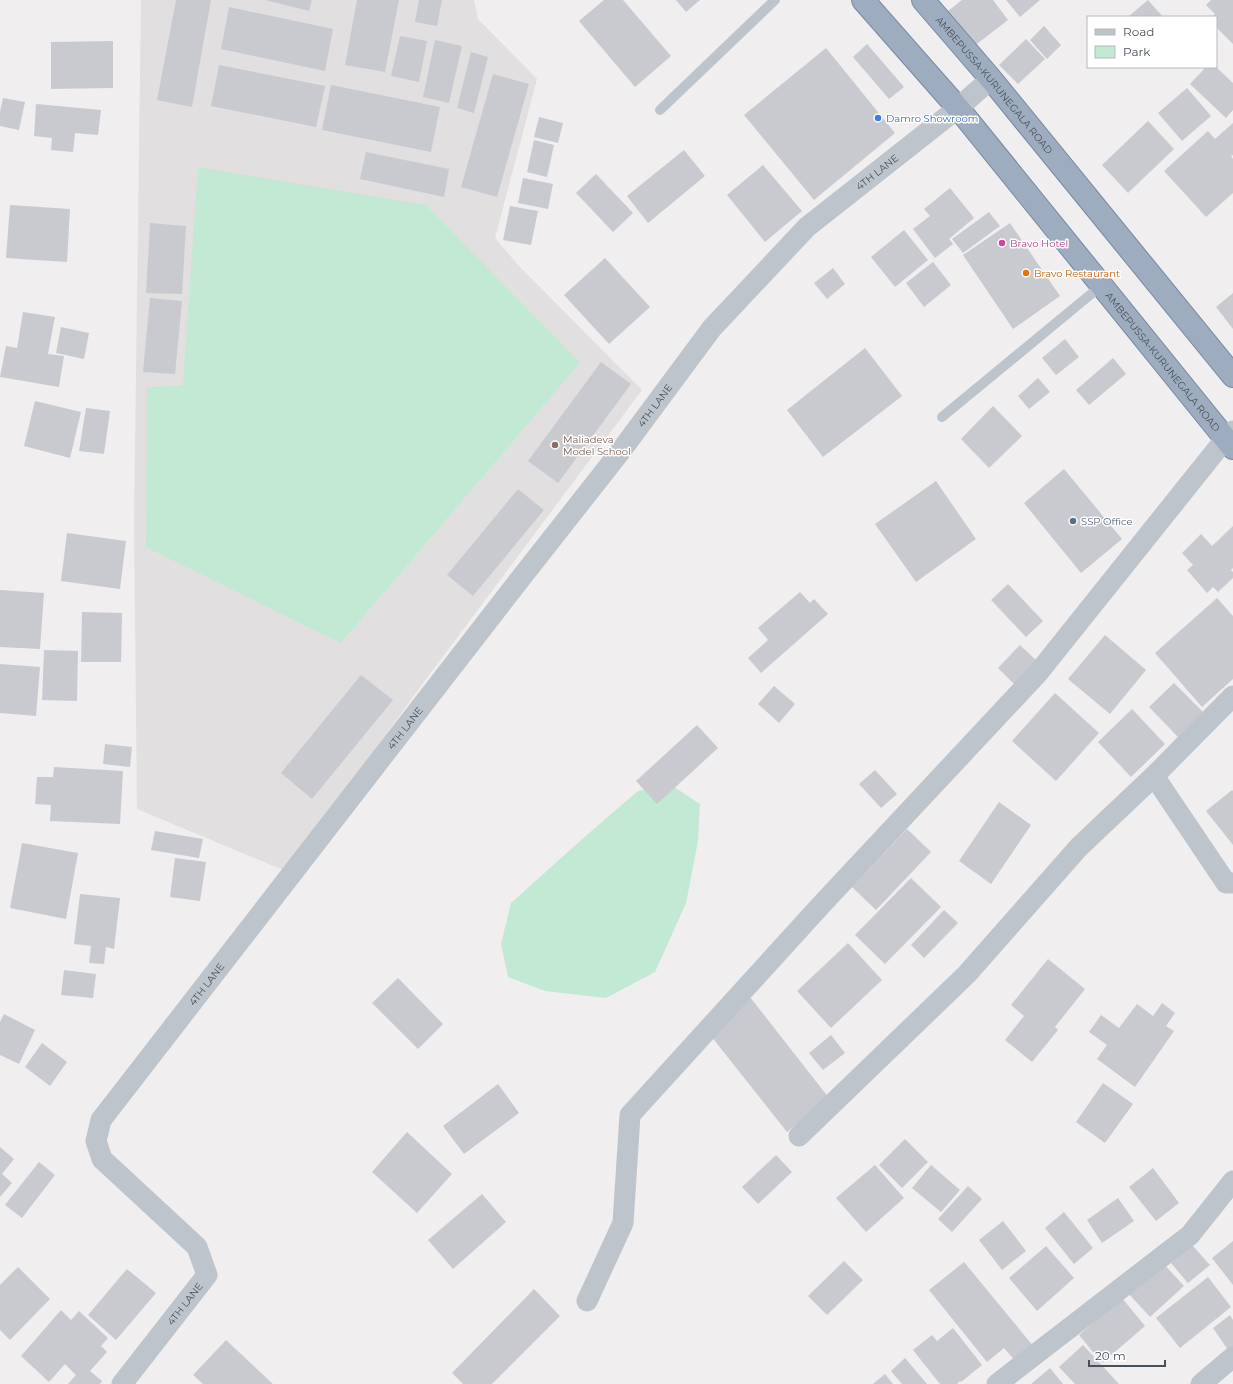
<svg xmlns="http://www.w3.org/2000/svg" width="1233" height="1384" font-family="Montserrat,sans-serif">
  <rect width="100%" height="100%" fill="#f0eeee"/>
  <path fill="#e1dfdf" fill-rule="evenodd" d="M141 0H474L478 19 537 79 495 238 519 266 642 390 415 694 288 872 137 809 134 523ZM580 363 341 643 147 387 183 385Z"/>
  <g fill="#c1e9d3">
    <polygon points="198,167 426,205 580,363 341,643 146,547 147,387 183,385"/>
    <polygon points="671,785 700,804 698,841 686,903 655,972 606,998 545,991 508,977 501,944 511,903 588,834 638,791"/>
  </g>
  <g fill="#c9cad0">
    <polygon points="176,0 211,0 192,107 157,100"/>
    <polygon points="265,0 312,0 309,11"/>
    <polygon points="357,0 399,0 385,72 345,65"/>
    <polygon points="419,0 442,0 437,26 415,22"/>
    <polygon points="604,0 623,0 671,56 635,87 579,21"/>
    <polygon points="676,0 700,0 686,12"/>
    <polygon points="962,0 993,0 1008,20 969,50 943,15"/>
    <polygon points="1006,0 1040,0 1020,17"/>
    <polygon points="1148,0 1163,17 1128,17"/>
    <polygon points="1211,0 1233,0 1233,44 1216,27 1216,17 1212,17 1215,14 1206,5"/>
    <polygon points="229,7 333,29 325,71 221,49"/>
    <polygon points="1044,26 1061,45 1047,59 1030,40"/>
    <polygon points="400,36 427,41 419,82 391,76"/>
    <polygon points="1026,39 1045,59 1018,84 999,65"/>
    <polygon points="435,40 462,46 449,103 423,97"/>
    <polygon points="113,41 113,88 51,89 51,42"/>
    <polygon points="867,44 904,87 889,99 853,57"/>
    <polygon points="826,48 895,133 814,200 744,115"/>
    <polygon points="471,52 488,57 474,113 457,108"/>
    <polygon points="219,65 325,86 316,127 211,106"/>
    <polygon points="1206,67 1216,67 1233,83 1233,110 1226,118 1190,84"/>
    <polygon points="493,74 529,84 497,197 461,187"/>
    <polygon points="331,85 440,107 431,152 322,130"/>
    <polygon points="1187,88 1211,116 1182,141 1158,113"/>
    <polygon points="3,98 25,102 19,130 0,126 0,112"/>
    <polygon points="36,104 101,110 98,135 75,133 73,152 51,150 52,138 34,136"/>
    <polygon points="539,117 563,123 558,143 534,137"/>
    <polygon points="1148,121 1174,149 1128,193 1102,165"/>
    <polygon points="1233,123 1233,155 1231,156 1233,159 1233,193 1206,217 1164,171 1208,131 1215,139"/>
    <polygon points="534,140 554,145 547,177 527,172"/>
    <polygon points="684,150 705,176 648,223 627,196"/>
    <polygon points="366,152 449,169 444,197 360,179"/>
    <polygon points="763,165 802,211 765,242 727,195"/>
    <polygon points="596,174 633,213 613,232 576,193"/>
    <polygon points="523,178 553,184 548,209 518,203"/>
    <polygon points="950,188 974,218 949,239 953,244 935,258 913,229 930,216 924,209"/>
    <polygon points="10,205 70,209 67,262 6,258"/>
    <polygon points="510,206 538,211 531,245 503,240"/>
    <polygon points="989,212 1000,226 963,253 952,239"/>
    <polygon points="150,223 186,226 182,294 146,293"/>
    <polygon points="1010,223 1060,296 1013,329 963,255"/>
    <polygon points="904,230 928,260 895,287 871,257"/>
    <polygon points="605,258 650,307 609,344 564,295"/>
    <polygon points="933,262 951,285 924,307 906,283"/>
    <polygon points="833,268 845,284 827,299 814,283"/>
    <polygon points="1233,293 1233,329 1216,307"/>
    <polygon points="150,298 182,301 175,374 143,372"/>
    <polygon points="23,312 55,317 48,354 64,356 59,387 0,377 6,346 17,348"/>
    <polygon points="61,327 89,333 84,359 56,353"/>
    <polygon points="1065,339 1079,357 1056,375 1042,358"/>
    <polygon points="865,348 902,396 823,457 787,410"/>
    <polygon points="1113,358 1126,374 1089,405 1076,390"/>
    <polygon points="601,362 631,384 558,483 528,461"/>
    <polygon points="1038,378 1050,392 1029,409 1018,396"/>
    <polygon points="35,401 81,412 70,458 24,446"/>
    <polygon points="993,406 1022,436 989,468 961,439"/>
    <polygon points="86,408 110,411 104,454 79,451"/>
    <polygon points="1064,469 1122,539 1081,573 1024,503"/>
    <polygon points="936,481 976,539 916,582 875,524"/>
    <polygon points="518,489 544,510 473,596 447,575"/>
    <polygon points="1233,526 1233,568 1231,570 1233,572 1233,578 1218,592 1213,587 1207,593 1187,570 1193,565 1182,553 1201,534 1212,546"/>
    <polygon points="67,533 126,541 120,589 61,581"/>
    <polygon points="1008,584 1043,621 1026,637 991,600"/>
    <polygon points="0,590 44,593 40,649 0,647"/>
    <polygon points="800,592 810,603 814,599 828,614 761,673 748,658 768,640 758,628"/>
    <polygon points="1217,598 1233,616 1233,679 1202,707 1155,653"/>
    <polygon points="82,612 122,613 121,662 81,662"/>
    <polygon points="1105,635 1146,670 1110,714 1068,679"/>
    <polygon points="1020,645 1038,662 1015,685 998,668"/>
    <polygon points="44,650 78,651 77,701 42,700"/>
    <polygon points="0,664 40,667 36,716 0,713"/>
    <polygon points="361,675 393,700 312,799 281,773"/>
    <polygon points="1174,683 1203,712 1178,737 1149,707"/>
    <polygon points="774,686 795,704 779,723 758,704"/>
    <polygon points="1055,693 1099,733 1056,781 1012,741"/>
    <polygon points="1132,709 1165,744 1131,777 1098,742"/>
    <polygon points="697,725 718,748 657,804 636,781"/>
    <polygon points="105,744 132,747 130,767 103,764"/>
    <polygon points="54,767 123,771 120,824 50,821 51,805 35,804 37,777 53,777"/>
    <polygon points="875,770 897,794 881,808 859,784"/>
    <polygon points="1232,790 1233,791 1233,845 1206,811"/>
    <polygon points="999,802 1031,825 991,884 959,861"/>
    <polygon points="907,829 931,852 876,910 852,887"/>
    <polygon points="155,831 203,839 199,858 151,850"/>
    <polygon points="22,843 78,853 66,919 10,908"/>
    <polygon points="175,858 206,862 200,901 170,897"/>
    <polygon points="911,878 941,907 885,964 855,935"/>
    <polygon points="80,894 120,898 114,949 106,947 104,964 89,963 91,946 74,944"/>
    <polygon points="944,910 958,923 924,958 911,945"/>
    <polygon points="848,943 882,980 831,1028 797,991"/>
    <polygon points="1048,959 1085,989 1055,1027 1058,1030 1032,1062 1005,1040 1024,1016 1011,1005"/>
    <polygon points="64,970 96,974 93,998 61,995"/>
    <polygon points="398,978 443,1024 418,1049 372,1003"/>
    <polygon points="750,997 829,1098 787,1132 707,1031"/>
    <polygon points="1162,1003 1175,1013 1166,1026 1174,1031 1135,1087 1097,1059 1107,1045 1089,1032 1101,1015 1119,1028 1137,1004 1153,1016"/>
    <polygon points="4,1014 35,1030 19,1064 0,1055 0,1022"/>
    <polygon points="831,1035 845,1053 823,1070 809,1053"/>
    <polygon points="42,1043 67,1062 50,1086 25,1067"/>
    <polygon points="1103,1083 1133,1104 1105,1143 1076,1122"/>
    <polygon points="498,1084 519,1113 464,1154 443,1126"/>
    <polygon points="407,1132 452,1174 417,1213 372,1172"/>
    <polygon points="905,1139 928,1162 902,1188 879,1165"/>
    <polygon points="0,1147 14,1159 2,1174 12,1183 0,1197"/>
    <polygon points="776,1155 792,1172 758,1204 742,1187"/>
    <polygon points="39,1162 55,1175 22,1218 5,1205"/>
    <polygon points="875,1165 904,1198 866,1232 836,1198"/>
    <polygon points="931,1165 960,1190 941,1212 912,1188"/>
    <polygon points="1153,1168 1179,1203 1156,1221 1129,1187"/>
    <polygon points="968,1186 982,1199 952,1232 938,1219"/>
    <polygon points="482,1194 506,1222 453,1269 428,1240"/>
    <polygon points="1118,1198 1134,1221 1102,1243 1087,1220"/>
    <polygon points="1064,1212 1093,1248 1074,1264 1045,1228"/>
    <polygon points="1003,1221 1026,1251 1002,1270 979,1240"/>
    <polygon points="1233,1241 1233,1285 1212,1258"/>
    <polygon points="1192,1245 1210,1265 1188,1283 1171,1263"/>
    <polygon points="1046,1246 1074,1278 1037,1311 1009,1278"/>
    <polygon points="844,1261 863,1280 827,1315 808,1296"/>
    <polygon points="964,1262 1034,1347 1016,1362 1004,1348 987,1362 929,1290"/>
    <polygon points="1162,1262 1184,1286 1150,1317 1128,1293"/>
    <polygon points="18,1267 50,1299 10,1340 0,1330 0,1285"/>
    <polygon points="127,1269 156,1293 116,1340 88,1315"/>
    <polygon points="1208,1277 1231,1307 1180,1348 1156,1318"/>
    <polygon points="534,1289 560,1316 492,1384 463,1384 452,1373"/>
    <polygon points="1122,1298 1145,1326 1102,1363 1079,1335"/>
    <polygon points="61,1310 71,1320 79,1311 108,1338 101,1346 107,1352 90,1371 102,1381 100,1384 68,1384 76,1375 65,1364 49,1382 21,1356"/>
    <polygon points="1230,1315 1233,1320 1233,1347 1228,1350 1213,1328"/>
    <polygon points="953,1328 982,1365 961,1382 960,1381 957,1384 940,1384 913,1350 932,1335 937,1341"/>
    <polygon points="226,1340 273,1384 203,1384 193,1375"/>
    <polygon points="1083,1345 1119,1384 1075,1384 1059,1367"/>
    <polygon points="905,1358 927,1384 902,1384 891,1371"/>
    <polygon points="1050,1368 1063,1384 1031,1384"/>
    <polygon points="885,1374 893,1384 873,1384"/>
  </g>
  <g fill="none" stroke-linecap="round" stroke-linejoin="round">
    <g stroke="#7688a3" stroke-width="24">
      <g id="trunk">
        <path id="s2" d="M863 0 958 108 1233 448"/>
        <path id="s3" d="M923 0 991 79 1233 376"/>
      </g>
    </g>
    <g stroke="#bec4cb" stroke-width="10">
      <polyline points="660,110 775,0"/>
      <polyline points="942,417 1102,285"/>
    </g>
    <g stroke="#bec4cb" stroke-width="21">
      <polyline points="1154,776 1226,883 1233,883"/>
      <polyline points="799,1136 967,974 1079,847 1154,776 1233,696"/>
      <polyline points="587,1301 623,1223 630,1115 822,904 1038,673 1226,438 1233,431"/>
      <path id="s1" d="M122 1384 207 1275 197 1247 102 1159 96 1141 101 1120 517 583 620 452 712 328 807 227 958 108 991 79"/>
      <polyline points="997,1384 1190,1235 1233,1181"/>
      <polyline points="1201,1384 1233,1357"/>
    </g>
    <use href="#trunk" stroke="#9eacc0" stroke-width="22"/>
  </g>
  <circle fill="#3f7fe0" stroke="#fff" stroke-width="1.5" cx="878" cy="118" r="4"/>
  <circle fill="#d1479c" stroke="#fff" stroke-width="1.5" cx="1002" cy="243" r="4"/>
  <circle fill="#e8710a" stroke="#fff" stroke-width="1.5" cx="1026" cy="273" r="4"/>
  <circle fill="#8d6e63" stroke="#fff" stroke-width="1.5" cx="555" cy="445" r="4"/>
  <circle fill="#5c6f8a" stroke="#fff" stroke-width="1.5" cx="1073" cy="521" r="4"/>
  <g text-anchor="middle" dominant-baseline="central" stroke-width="3" stroke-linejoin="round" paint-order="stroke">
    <g font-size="10" fill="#485059" stroke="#fff">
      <text stroke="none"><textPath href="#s3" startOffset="111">AMBEPUSSA-KURUNEGALA ROAD</textPath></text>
      <text stroke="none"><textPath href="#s1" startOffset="1566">4TH LANE</textPath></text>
      <text stroke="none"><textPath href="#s2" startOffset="470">AMBEPUSSA-KURUNEGALA ROAD</textPath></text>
      <text stroke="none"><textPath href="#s1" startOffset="1242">4TH LANE</textPath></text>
      <text stroke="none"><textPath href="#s1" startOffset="834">4TH LANE</textPath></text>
      <text stroke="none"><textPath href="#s1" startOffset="510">4TH LANE</textPath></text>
      <text stroke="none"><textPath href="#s1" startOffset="102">4TH LANE</textPath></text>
    </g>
    <g font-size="10" fill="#366cbe" stroke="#fff" text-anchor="start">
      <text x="886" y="118">Damro Showroom</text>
    </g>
    <g font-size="10" fill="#b23c85" stroke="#fff" text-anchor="start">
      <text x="1010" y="243">Bravo Hotel</text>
    </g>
    <g font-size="10" fill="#c56008" stroke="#fff" text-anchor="start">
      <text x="1034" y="273">Bravo Restaurant</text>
    </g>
    <g font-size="10" fill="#785e54" stroke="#fff" text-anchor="start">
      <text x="563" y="439">Maliadeva<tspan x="563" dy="12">Model School</tspan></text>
    </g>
    <g font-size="10" fill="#4e5e75" stroke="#fff" text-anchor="start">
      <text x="1081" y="521">SSP Office</text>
    </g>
  </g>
  <rect x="1087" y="16" width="130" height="52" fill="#ffffff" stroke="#b6b9bd"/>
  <rect x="1095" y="29" width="20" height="6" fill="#bec4cb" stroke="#b6b9bd"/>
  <text x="1123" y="36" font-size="12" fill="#485059">Road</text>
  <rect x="1095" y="46" width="20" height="12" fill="#c1e9d3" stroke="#b6b9bd"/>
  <text x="1123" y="56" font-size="12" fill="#485059">Park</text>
  <path d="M1089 1360v6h76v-6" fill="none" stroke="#485059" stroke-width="2"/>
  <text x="1095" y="1360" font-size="12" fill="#485059" stroke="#ffffff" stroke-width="3" paint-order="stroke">20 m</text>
</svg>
